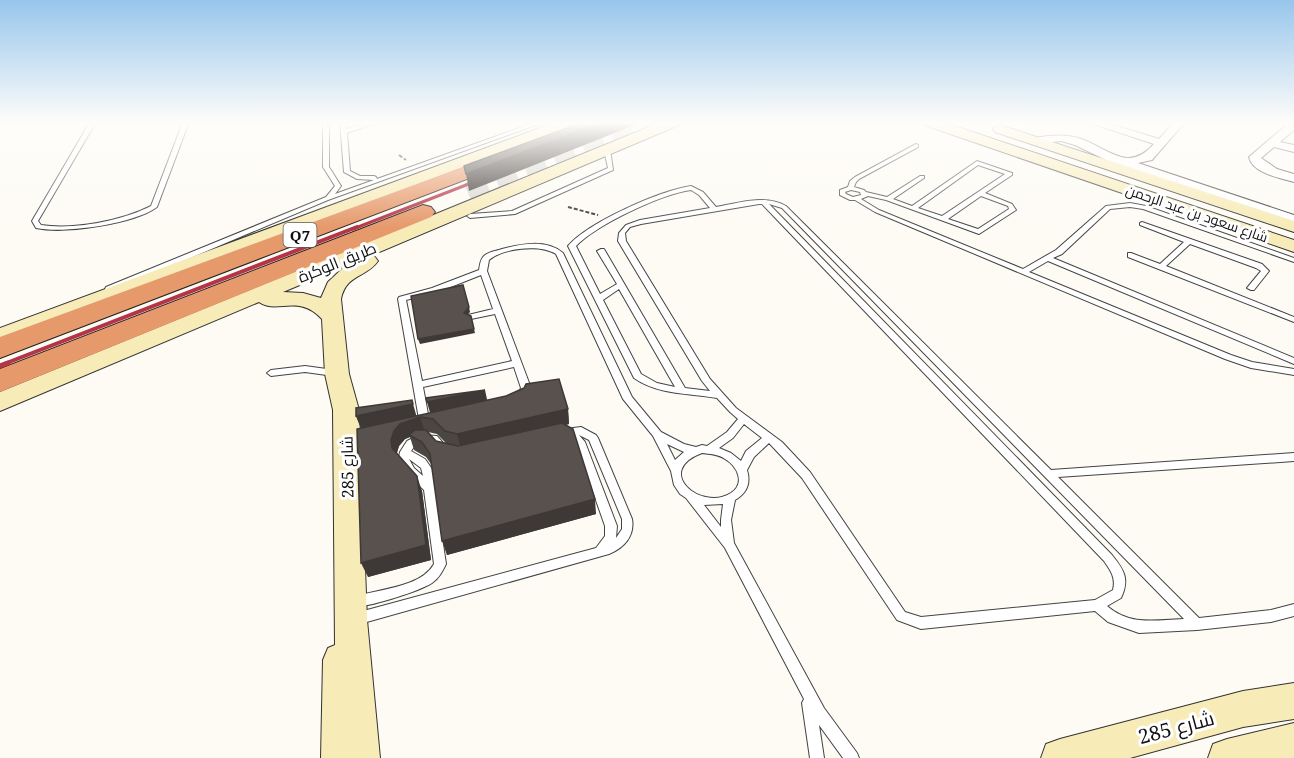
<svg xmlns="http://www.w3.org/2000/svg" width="1294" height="758" font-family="'Noto Serif',Cairo,serif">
  <rect width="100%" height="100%" fill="#fefbf5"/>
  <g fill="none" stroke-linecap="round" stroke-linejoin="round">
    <polyline stroke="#dad8d3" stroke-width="21" stroke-dasharray="21 10" stroke-linecap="butt" points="468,193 646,122"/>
    <g stroke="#434343" stroke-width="2">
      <g id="lane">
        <path d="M90 122H96L38 221 41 225C73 230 122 221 151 206L183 122H189L157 207C134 224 64 234 36 228L32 221Z"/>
        <polygon points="323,122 329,122 329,167 341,186 335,194 374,180 357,179 344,172 340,122 346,122 346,129 369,122 378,122 347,133 350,171 360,176 374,176 376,177 377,179 536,122 544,122 328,200 112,291 106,291 105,289 106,287 326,197 335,186 323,167"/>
        <path d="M916 144 918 145V147L859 179 856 182 854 187 864 190 866 192 887 197 920 176H924V178L893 199 912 206 977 161 1012 173V175L985 193 1012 204 1016 210 979 234 886 200 868 196 861 199 879 210 1023 269 1056 250 1106 206 1130 203 1146 206 1294 258V262L1143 209 1130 207 1110 209 1062 254 1053 258 1294 358V364L1048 261 1029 272 1231 355 1252 362 1294 369V375L1251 368 1225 359 875 212 855 200H850L840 195V190L848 187 850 181 855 177ZM978 165 1005 174 942 216 918 208ZM851 190 860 192 861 195 853 197 846 194 845 192ZM981 196 1008 206 1009 209 978 229 948 219Z"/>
        <polygon points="607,148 610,150 613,170 515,214 470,218 467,216 470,214 512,211 608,168 604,150"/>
        <path d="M691 186 703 192 716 207C739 203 765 194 786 206L1051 470 1294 453V461L1058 477 1199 618 1271 610 1294 604V616L1271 622 1197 630 1139 633 1108 622 1095 611 921 629 897 620 802 478 769 443 754 457 747 470C751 483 747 493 735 500L731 520 734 543 824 708 857 753 859 758H843L819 725 824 758H810L802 703 804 699 725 548 686 498 680 494 674 485 671 471 653 436 623 399 556 254C540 244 503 248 489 260L487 271 531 388 526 397 523 398 518 395 521 388 514 367 423 387 430 425 428 427H422L420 425 398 299 399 297 432 288 479 270C480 265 480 260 484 256 488 252 496 251 502 249 521 244 546 239 563 253L632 397 661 432 684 444 696 447 702 445 707 446 727 432 738 419 730 412 717 398C689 393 658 395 634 378L568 246C589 222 659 191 691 186ZM691 190 699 195 710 208 640 220 626 225 619 233 618 241 702 381 710 391 685 388 604 249H601L597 251 617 284 600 294 576 246C596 225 661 194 691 190ZM759 204H762L1104 561C1111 571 1116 578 1113 590L1095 600 921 617 905 612 810 472 782 442 736 408 710 379 626 241 625 233 630 227 641 224ZM769 204 782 208 1184 619C1155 620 1130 626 1107 606L1121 598C1130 579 1124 570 1112 555ZM481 275 493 309 468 315 467 317 471 319 495 314 512 361 422 381 406 300 438 292ZM619 289 675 387 657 383 641 374 603 300ZM744 424 762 438 746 451 741 461 731 453 719 448 733 438ZM667 444 684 452 675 460ZM702 453C710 454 718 454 725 459 737 466 746 483 731 493 701 512 653 471 702 453ZM723 504 721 520V527L704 505Z"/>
        <polygon points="1142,222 1262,264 1269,271 1254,290 1251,290 1247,288 1261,271 1256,268 1190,244 1166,266 1294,317 1294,322 1128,257 1128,253 1131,253 1160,264 1184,242 1140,225 1140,223"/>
        <polygon points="305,366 334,370 338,373 334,376 305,372 271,376 267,373 271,370"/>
        <path d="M581 427 596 435 598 438 632 519C635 536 624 548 609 554L356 625 352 623 350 619 352 615 356 613 596 548 605 536V526L576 443 571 438 558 434 556 432 558 430ZM579 435 589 440 622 519V529L616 538 617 526 585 442Z"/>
        <path d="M423 435 437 436 450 451 449 454H441L431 442C422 441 416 443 411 451L425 459 432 469 446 564C442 572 439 578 432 583 420 591 362 610 350 606L348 602 350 598C374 589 420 589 434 564L424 490 403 470 399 457 400 452 407 441 415 437ZM409 459 421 468 423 476 414 468Z"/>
      </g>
    </g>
    <g stroke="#434343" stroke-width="2">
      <g id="street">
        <path d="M1087 122H1104L1159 139 1174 122H1185L1152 160 1138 163 1294 215V223L1106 160 1075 145 1061 141 1036 144 1030 141C1035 137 1041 137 1048 136 1060 135 1072 135 1084 140 1111 151 1129 172 1154 144Z"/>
        <path d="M1290 122H1294V130L1280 142 1294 145V152L1274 147 1261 158 1277 169 1294 174V182C1280 178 1252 173 1249 157Z"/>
      </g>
    </g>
    <g stroke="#323232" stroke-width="2">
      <g id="secondary">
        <polygon points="556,122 576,122 574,125 0,343 0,328"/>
        <path d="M661 122H681L679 125 370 256 375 257 378 261C366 278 346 274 341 299L349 374 359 410 367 620 380 758H321L323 660 328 648 335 645 333 410 325 374 322 319C298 293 277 315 259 302L0 411V392ZM345 266 328 282 321 298 303 293 283 292Z"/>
        <polygon points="922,122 943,122 1294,240 1294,252 924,125"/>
        <polygon points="1000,125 1294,221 1294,232 995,132 993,129 995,126"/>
        <polygon points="1294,683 1294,719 1243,727 1130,758 1041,758 1046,744 1060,739 1243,691"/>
        <polygon points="1294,723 1294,758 1208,758 1213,744 1227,739"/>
      </g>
    </g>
    <g stroke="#212121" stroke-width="2">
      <g id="highway">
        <polygon points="504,152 511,154 514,158 511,162 0,358 0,337"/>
        <polygon points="423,205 431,207 435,212 431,217 0,392 0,369"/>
      </g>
    </g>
    <g stroke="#323232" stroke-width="2" stroke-dasharray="4 2" stroke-linecap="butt">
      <polyline points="399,155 406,160"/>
      <polyline points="568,207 598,215"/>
    </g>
    <use href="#lane" fill="#fff" fill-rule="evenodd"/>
    <use href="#street" fill="#fff" fill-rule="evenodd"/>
    <use href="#secondary" fill="#f7ebb7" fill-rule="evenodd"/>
    <use href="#highway" fill="#e6996b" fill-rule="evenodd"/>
    <polyline stroke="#b43545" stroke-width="3" points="353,229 484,178"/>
    <polyline stroke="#b43545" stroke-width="4" points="4,364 357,227"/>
    <polyline stroke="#b43545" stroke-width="5" points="0,366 8,363"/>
  </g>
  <path fill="#4c4643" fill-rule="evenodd" d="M487 400 568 409 569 424 566 425 596 514 447 555 431 464 426 457 414 450 410 437 405 439 399 446 397 453 422 491 431 560 368 577 361 428 356 416H417ZM428 432 437 434 447 444 436 441Z"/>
  <g fill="#3e3937">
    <polygon points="602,122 642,122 469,191 466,174"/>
    <polygon points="469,307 470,312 465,318 464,313"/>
    <polygon points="474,329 475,333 420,344 418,339"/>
    <polygon points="485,390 488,404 431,416 427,402"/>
    <polygon points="412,400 417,418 420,417 425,432 409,435 410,437 405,439 399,446 396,455 362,431 356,416"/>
    <polygon points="568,409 569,424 461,449 457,434"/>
    <polygon points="417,476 422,491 431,560 368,577 361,563"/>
    <polygon points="595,499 596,514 447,555 442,541"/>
  </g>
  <g fill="#58514e" stroke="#3e3937" stroke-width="1.5">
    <polygon points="583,122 602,122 466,174 464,166"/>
    <polygon points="463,285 469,307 464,313 471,316 474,329 418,339 411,296"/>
    <polygon points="559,379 568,409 457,434 445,431 433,419 420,417 400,424 394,431 391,440 392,448 417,476 426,545 361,563 357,429 506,396 524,388 526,384"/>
    <polygon points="485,390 427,402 426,398"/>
    <polygon points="412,400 413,404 356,416 356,408"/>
    <polygon points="562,423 573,429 595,499 442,541 430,454 422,442 409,435 415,430 426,430 436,441 458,446"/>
  </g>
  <linearGradient id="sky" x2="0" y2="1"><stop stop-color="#97c6ec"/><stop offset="0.54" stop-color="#fffdfa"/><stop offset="1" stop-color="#fffdfa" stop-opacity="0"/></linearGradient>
  <rect width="1294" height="228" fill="url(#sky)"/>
  <g text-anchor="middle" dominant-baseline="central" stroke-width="6" stroke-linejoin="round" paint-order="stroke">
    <g font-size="14" fill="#101010" stroke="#fff">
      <text transform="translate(1197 213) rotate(19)">شارع سعود بن عبد الرحمن</text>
    </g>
    <rect fill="#fff" stroke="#585858" stroke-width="1.5" x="283.5" y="223" width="33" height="24" rx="4.5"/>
    <g font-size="15" font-weight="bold" fill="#101010">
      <text x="300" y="235">Q7</text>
    </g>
    <g font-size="16" fill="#101010" stroke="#fff">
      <text transform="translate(337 262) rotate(-22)">طريق الوكرة</text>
      <text transform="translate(347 467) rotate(-91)">شارع 285</text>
    </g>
    <g font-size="20" fill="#101010" stroke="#fff">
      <text transform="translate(1176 727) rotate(-15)">شارع 285</text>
    </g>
  </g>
</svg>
